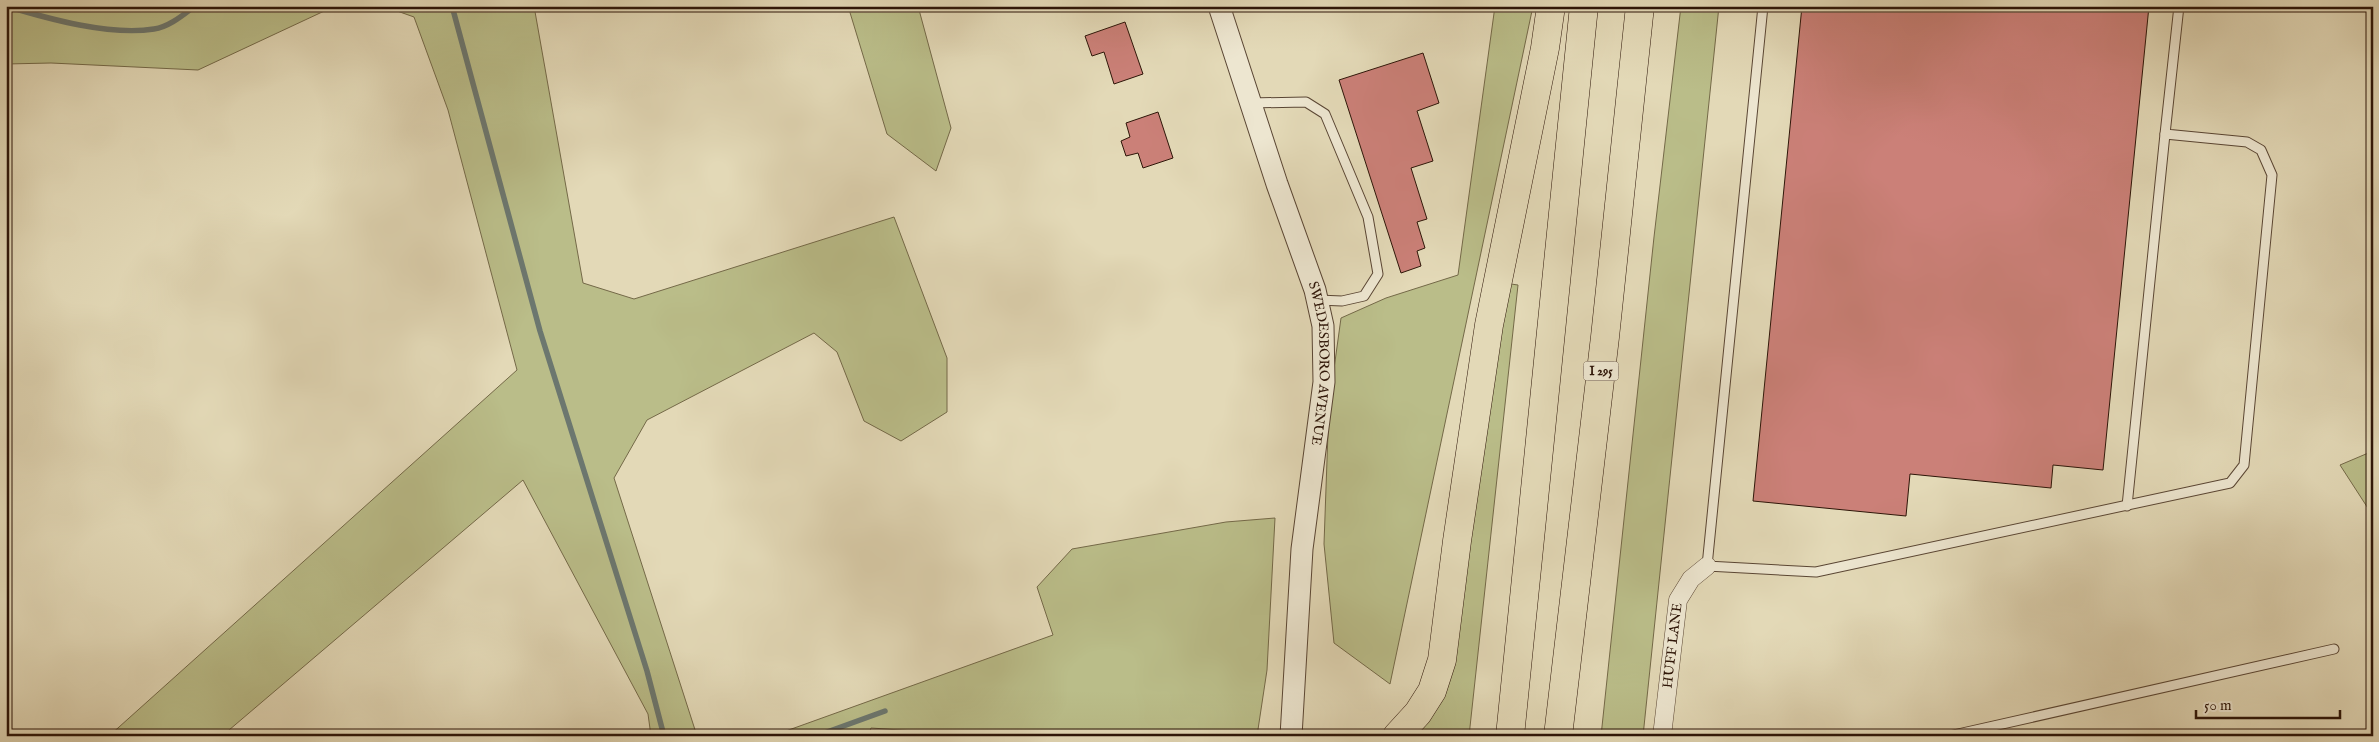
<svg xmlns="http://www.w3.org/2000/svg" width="2379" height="742" font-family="'IM FELL English',serif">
  <rect width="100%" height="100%" fill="#e3d9b7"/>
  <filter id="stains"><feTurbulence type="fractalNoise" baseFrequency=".004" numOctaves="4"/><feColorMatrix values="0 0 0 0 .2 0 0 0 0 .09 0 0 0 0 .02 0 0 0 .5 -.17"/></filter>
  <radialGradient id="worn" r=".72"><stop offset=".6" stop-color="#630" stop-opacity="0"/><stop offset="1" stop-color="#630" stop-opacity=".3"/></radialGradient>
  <g fill="#babd89" stroke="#746948">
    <polygon points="6,6 335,6 198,70 51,63 6,64"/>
    <polygon points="383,6 534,6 583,283 634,299 894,217 947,358 947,412 901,441 864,421 837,352 814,333 647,420 614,478 697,736 651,736 648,714 523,480 222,736 109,736 517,370 448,110 414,17"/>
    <polygon points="848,6 918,6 951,128 936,171 887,134"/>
    <polygon points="1495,6 1533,6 1390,684 1334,643 1324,544 1329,405 1341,318 1386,298 1458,275"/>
    <polygon points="1681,6 1719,6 1643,736 1601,736 1654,237"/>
    <polygon points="1504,283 1518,285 1469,736 1411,736 1435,710"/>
    <polygon points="2373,451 2373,516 2340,465"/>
    <polygon points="1275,518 1267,670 1257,736 988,736 871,728 868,736 772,736 1053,635 1037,587 1072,549 1226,522"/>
  </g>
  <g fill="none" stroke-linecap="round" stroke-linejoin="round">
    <g stroke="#6c776f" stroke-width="5.5">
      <path d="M6 6C49 19 110 36 154 29 169 27 183 15 195 6"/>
      <polyline points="452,6 540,331 647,671 664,736"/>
      <polyline points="816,736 885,711"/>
    </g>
  </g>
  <g fill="#cb8078" stroke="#2d1508">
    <polygon points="1802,6 2149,6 2103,470 2053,465 2051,488 1910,474 1906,516 1753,501"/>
    <polygon points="1125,22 1143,74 1114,84 1104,52 1092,56 1085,36"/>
    <polygon points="1423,53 1439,103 1417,111 1433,161 1411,168 1427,219 1417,222 1425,248 1417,251 1421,266 1401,273 1339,80"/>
    <polygon points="1158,112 1173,158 1143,168 1138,153 1126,156 1121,141 1130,137 1126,123"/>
  </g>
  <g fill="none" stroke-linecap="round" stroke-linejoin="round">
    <g stroke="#5a4634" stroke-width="11">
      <g id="service">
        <polyline points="1763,6 1707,566 1816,572 2230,483 2244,465 2272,175 2261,150 2247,142 2165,134 2179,6"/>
        <polyline points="1220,10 1236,6"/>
        <polyline points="1250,103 1306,102 1325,114 1368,217 1378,274 1364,296 1342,301 1318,300"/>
        <polyline points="2127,506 2165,134"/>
        <polyline points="1949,736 2334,649"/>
      </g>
    </g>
    <g stroke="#5a4634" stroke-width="19">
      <g id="minor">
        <path id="s1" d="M1662 736 1678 600 1691 579 1707 566"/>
      </g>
    </g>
    <g stroke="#5a4634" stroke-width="23">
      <g id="tertiary">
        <path id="s2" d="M1219 6 1277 184 1315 290 1323 326 1324 382 1302 549 1291 736"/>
      </g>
    </g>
    <g stroke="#2d1508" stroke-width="29">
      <g id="motorway">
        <polyline points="1397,736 1418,713 1432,691 1442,660 1457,541 1489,325 1545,48 1551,6"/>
        <polyline points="1510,736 1584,6"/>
        <polyline points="1558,736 1605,337 1640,6"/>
      </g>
    </g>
    <use href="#service" stroke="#ede6d0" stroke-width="9"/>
    <use href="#minor" stroke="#ede6d0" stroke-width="18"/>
    <use href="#tertiary" stroke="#ede6d0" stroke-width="21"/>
    <use href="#motorway" stroke="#e3d9b7" stroke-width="28"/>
  </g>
  <g text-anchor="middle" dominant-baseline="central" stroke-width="5" stroke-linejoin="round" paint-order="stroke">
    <rect fill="#ede6d0" stroke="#675444" stroke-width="1" x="1583.5" y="361.5" width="35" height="19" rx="4"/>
    <g font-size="12" font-weight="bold" fill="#2d1508">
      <text x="1601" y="371">I 295</text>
    </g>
    <g font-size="14" fill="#2d1508" stroke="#ede6d0">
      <text stroke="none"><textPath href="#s2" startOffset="374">SWEDESBORO AVENUE</textPath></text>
      <text stroke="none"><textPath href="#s1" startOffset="91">HUFF LANE</textPath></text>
    </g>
  </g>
  <rect width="2379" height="742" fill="none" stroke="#e3d9b7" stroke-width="25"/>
  <rect x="8" y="8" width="2364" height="727" fill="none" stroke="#2d1508" stroke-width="2.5"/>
  <rect x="12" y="12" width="2354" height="717" fill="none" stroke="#2d1508"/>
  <path d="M2196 710v8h144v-8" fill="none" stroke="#2d1508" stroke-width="2.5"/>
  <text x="2204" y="710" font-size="15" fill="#2d1508" stroke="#ede6d0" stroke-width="4" paint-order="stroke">50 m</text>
  <rect width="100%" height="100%" filter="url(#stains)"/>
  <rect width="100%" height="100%" fill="url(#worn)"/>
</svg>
